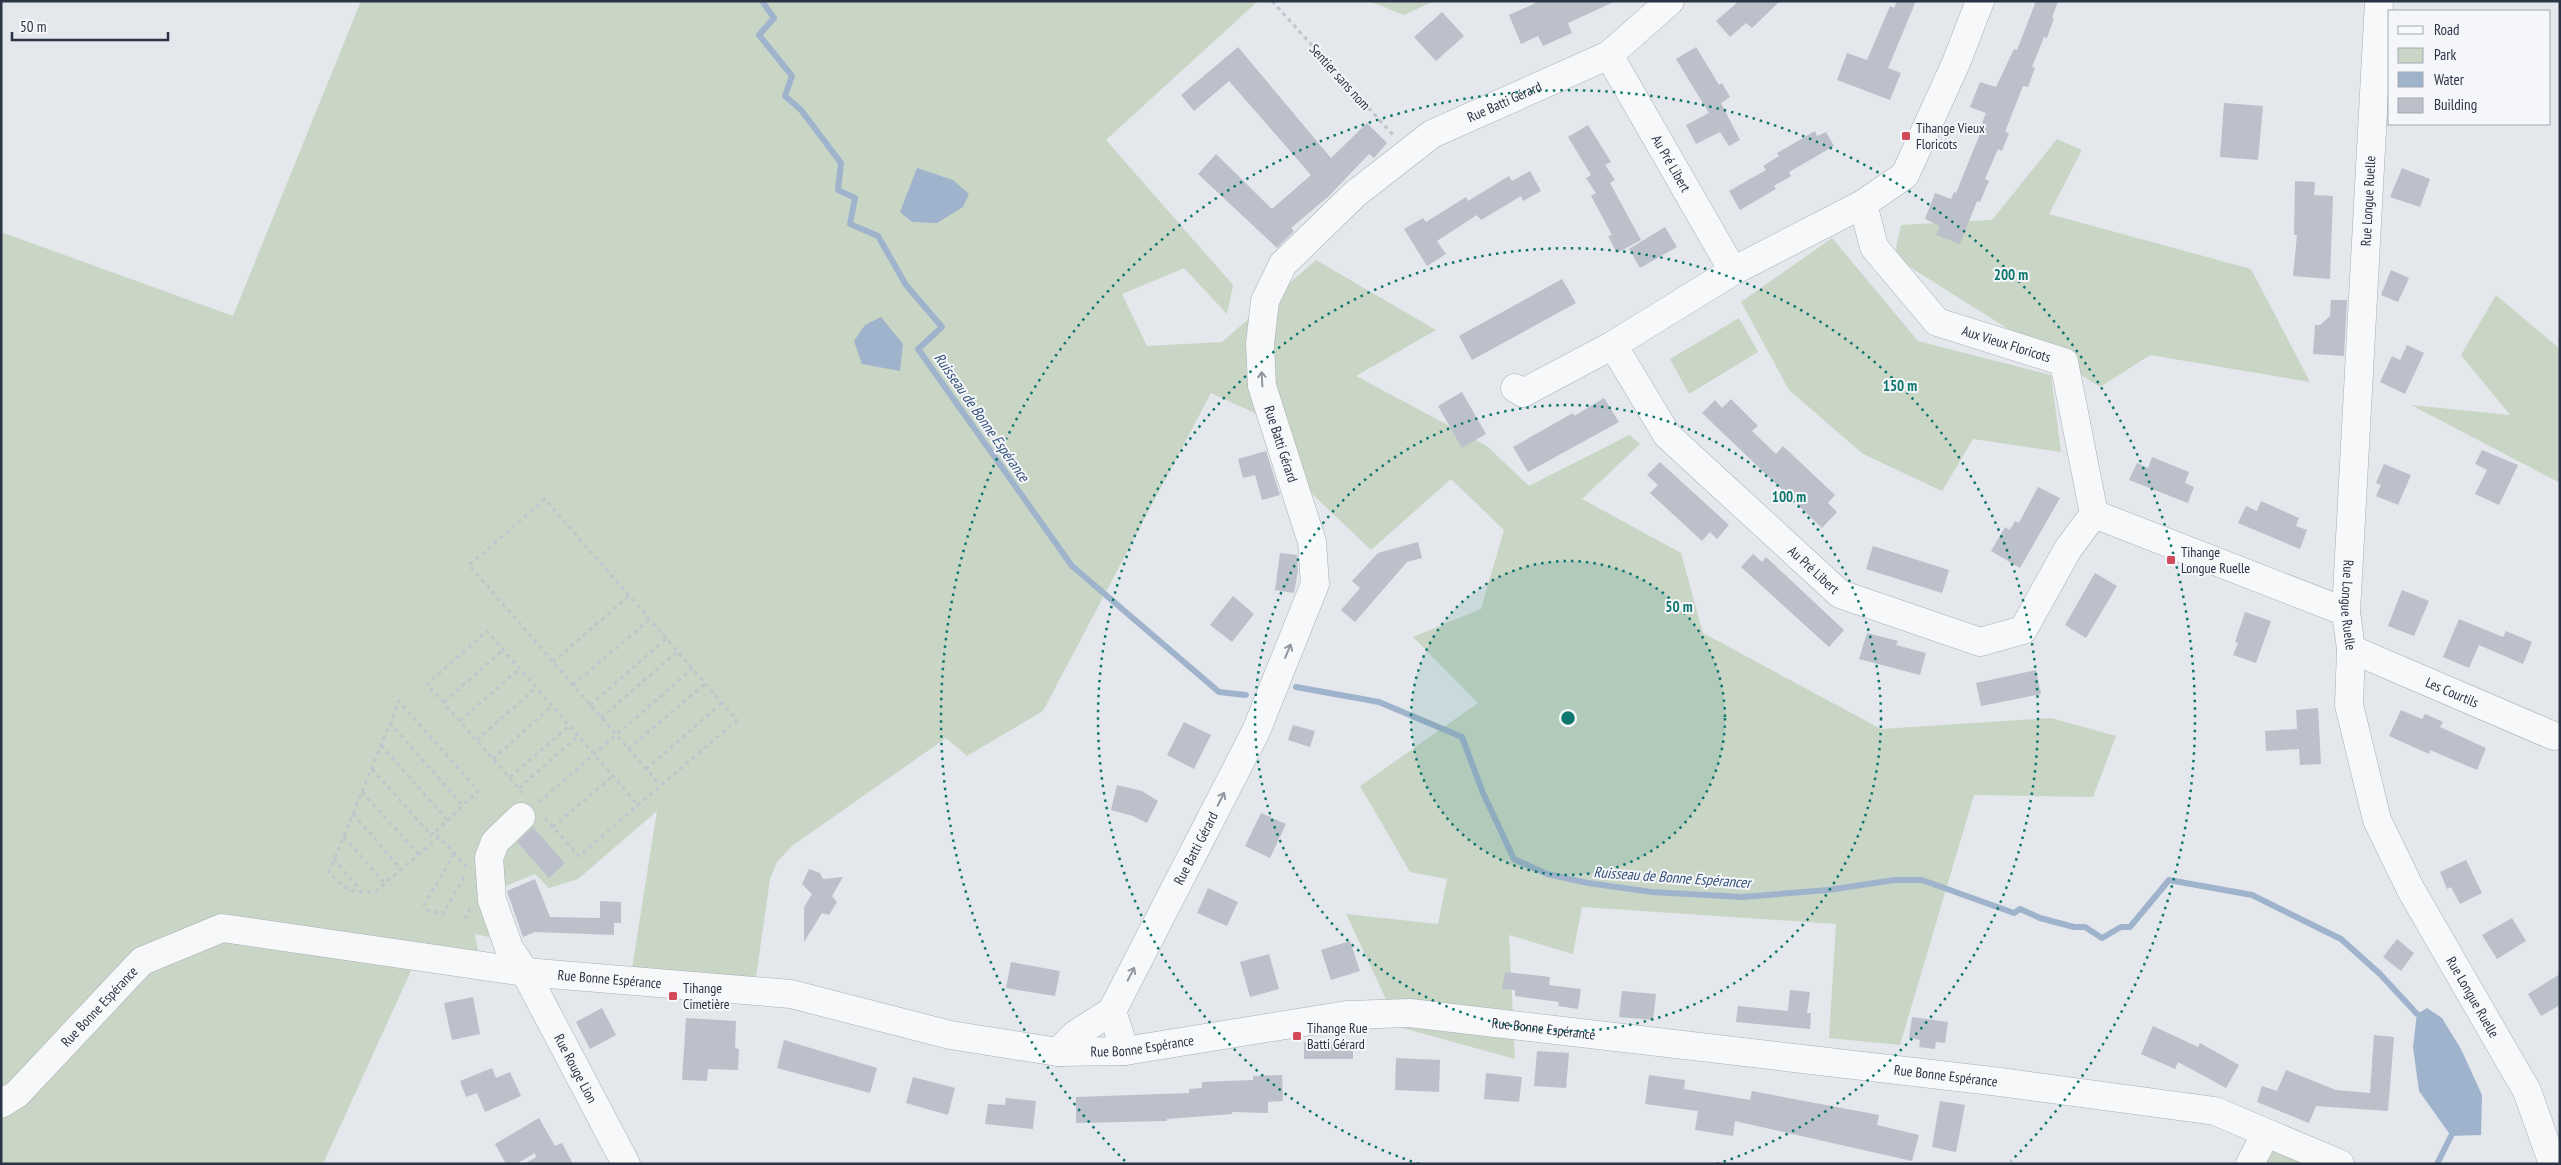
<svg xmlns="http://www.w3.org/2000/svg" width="2561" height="1165" font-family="'PT Sans Narrow',sans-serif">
  <rect width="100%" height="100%" fill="#e4e7ec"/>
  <g fill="#c9d6c5">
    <polygon points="361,1 1258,1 1106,140 1233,285 1227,314 1184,268 1122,294 1147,346 1222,342 1316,260 1436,330 1356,376 1487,446 1529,486 1629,435 1640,444 1582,499 1681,553 1703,633 1881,729 2051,718 2116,736 2093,797 1974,795 1900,1045 1829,1038 1836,924 1582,907 1573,954 1509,935 1515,1059 1399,1027 1346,914 1438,924 1447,879 1410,872 1360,786 1478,703 1413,637 1481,609 1504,530 1451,479 1371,550 1306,488 1287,428 1211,393 1043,711 967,756 946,738 792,846 777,862 770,879 754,991 630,981 657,811 578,879 549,888 535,874 501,888 520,944 475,934 479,958 420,951 323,1164 1,1164 1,232 233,316"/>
    <polygon points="1369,1 1434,1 1404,15"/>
    <polygon points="2057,139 2082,150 2049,214 2251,269 2310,382 2150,355 2100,387 1894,257 1901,225 1992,220"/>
    <polygon points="1832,238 1918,341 2051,375 2061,452 1973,439 1942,491 1863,454 1789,390 1741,302"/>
    <polygon points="2496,295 2560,349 2560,483 2411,405 2510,415 2461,355"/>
    <polygon points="1739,318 1758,352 1689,394 1670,359"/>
    <polygon points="2266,1133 2340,1164 2250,1164"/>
  </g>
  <g fill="#9fb4cc">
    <polygon points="917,168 953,180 969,194 963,207 937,223 912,222 900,212"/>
    <polygon points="881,317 903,344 900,371 862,364 854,341 865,325"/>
    <polygon points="2427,1008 2442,1018 2461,1049 2482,1095 2481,1135 2451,1136 2419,1091 2413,1047 2417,1014"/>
  </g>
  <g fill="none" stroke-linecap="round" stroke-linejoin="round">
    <g stroke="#9fb4cc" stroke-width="6">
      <polyline points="762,1 774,18 759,35 792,76 785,96 801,110 841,163 838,190 855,198 850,224 878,236 906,285 942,327 918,349 1072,566 1219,692 1246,695"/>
      <polyline points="1296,687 1379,702 1462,737 1483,793 1514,859 1547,874 1588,883 1652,892 1742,897 1828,890 1894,880 1922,880 2014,913 2020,909 2040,918 2074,927 2085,927 2102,938 2121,927 2130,927 2169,880 2252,895 2341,939 2380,974 2417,1014"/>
      <polyline points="2437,1164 2451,1136"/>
    </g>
  </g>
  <g fill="#bbc0ca">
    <polygon points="1540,1 1616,1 1568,23 1572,33 1543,46 1538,36 1521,44 1509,15"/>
    <polygon points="1739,1 1780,1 1752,28 1746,23 1730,37 1716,21"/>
    <polygon points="1897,1 1916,1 1888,68 1901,73 1890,100 1837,80 1847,53 1867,60 1890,6 1894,8"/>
    <polygon points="2036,1 2058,1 2052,18 2054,18 2047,38 2044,37 2032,67 2035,68 2028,87 2023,86 2005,132 2009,133 2002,151 1998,149 1985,179 1989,181 1980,202 1977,201 1960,244 1936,235 1940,226 1925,219 1935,193 1951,199 1954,192 1956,193 1984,124 1982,123 1986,113 1970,107 1980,82 1996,87 2014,49 2017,50"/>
    <polygon points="1442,12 1464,36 1436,61 1414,37"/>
    <polygon points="1238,47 1331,158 1367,123 1387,143 1374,158 1369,154 1329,196 1291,228 1294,231 1277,248 1198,174 1216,154 1272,209 1311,175 1229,81 1194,111 1181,95"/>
    <polygon points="1696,47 1719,85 1722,83 1730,97 1721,103 1740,140 1729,146 1720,132 1696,144 1686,125 1709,113 1676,59"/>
    <polygon points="2224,103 2263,106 2258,160 2220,157"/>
    <polygon points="1588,125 1611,162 1605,165 1615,180 1610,183 1641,240 1617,253 1608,236 1612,235 1591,196 1596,193 1586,178 1591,175 1568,137"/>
    <polygon points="1815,131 1817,136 1826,132 1834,146 1789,172 1791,176 1774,186 1776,189 1740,210 1729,191 1766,170 1763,166 1779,156 1777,153"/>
    <polygon points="2402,168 2430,179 2420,207 2390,197"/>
    <polygon points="1530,171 1541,191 1523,201 1521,196 1481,220 1477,215 1437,241 1446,254 1427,266 1404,229 1423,218 1426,222 1466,197 1468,201 1509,176 1512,181"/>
    <polygon points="2295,181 2315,182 2314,195 2333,196 2330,279 2293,276 2297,235 2294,235"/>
    <polygon points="1665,227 1677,247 1640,268 1629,249"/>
    <polygon points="2391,270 2409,278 2398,302 2381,295"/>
    <polygon points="1562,279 1576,303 1472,360 1459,336"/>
    <polygon points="2331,300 2347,300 2344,356 2313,354 2315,325 2320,325 2330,316"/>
    <polygon points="2407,345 2424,353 2405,394 2380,382 2392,356 2400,360"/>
    <polygon points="1462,392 1486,434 1462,448 1438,406"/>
    <polygon points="1604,398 1619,422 1528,472 1513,447 1573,413 1574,416"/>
    <polygon points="1731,399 1758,426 1752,431 1776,454 1783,446 1835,495 1828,503 1837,512 1822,528 1702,413 1715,400 1722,408"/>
    <polygon points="2482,450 2518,465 2499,505 2475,494 2487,470 2475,464"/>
    <polygon points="1266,451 1280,495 1262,500 1255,475 1243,478 1238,459"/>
    <polygon points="2152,457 2189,472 2185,483 2194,487 2188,503 2129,480 2137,463 2148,468"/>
    <polygon points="1660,462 1729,525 1717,539 1710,532 1702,541 1650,493 1658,485 1647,475"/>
    <polygon points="2384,464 2411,475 2398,505 2376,496 2381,485 2376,483"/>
    <polygon points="2038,487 2060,498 2020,568 1991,551 2005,527 2010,530 2015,521 2019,523"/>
    <polygon points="2261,501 2299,518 2296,526 2307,530 2300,549 2238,523 2246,506 2257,511"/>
    <polygon points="1418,542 1422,558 1407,562 1355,622 1341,610 1360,588 1352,581 1378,553"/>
    <polygon points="1873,546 1949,570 1942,593 1866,569"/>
    <polygon points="1280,553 1297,555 1298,571 1294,593 1275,590"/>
    <polygon points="1753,554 1762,562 1766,557 1844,630 1829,647 1741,567"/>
    <polygon points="2095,573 2117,586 2086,638 2065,625"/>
    <polygon points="2402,590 2429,601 2414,636 2388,626"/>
    <polygon points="1233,596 1254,614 1232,642 1210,625"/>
    <polygon points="2245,612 2271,621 2256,663 2233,655 2238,643 2235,642"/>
    <polygon points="2459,619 2503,637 2506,631 2532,642 2523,664 2479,645 2469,668 2443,657"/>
    <polygon points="1867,633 1898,641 1896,645 1926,653 1920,675 1859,659"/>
    <polygon points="2036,670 2041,694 1981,706 1976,683"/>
    <polygon points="2318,708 2321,764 2300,765 2299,749 2266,751 2265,731 2297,729 2296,710"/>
    <polygon points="2401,710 2422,719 2425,714 2443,722 2440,727 2486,748 2477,770 2430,750 2429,754 2389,736"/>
    <polygon points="1184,722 1211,735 1194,769 1167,755"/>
    <polygon points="1293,725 1315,731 1310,747 1288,740"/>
    <polygon points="1117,785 1142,791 1158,801 1147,823 1133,816 1111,810"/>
    <polygon points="1261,813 1286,824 1270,858 1245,846"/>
    <polygon points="533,827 565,863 549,878 517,842"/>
    <polygon points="2466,860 2482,893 2460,904 2451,887 2447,889 2440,872"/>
    <polygon points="809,869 820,873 823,879 843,877 832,896 837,902 829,915 822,913 804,942 804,907 812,894 802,884"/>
    <polygon points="535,879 550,917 600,918 600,901 621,902 621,923 614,923 614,935 535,932 523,937 507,891"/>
    <polygon points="1208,888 1238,902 1227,926 1197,913"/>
    <polygon points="2512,918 2526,941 2497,959 2482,935"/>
    <polygon points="2397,939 2414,953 2401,971 2383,957"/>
    <polygon points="1350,941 1360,971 1331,980 1321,950"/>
    <polygon points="1269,954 1279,989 1250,997 1240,962"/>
    <polygon points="1011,962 1060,971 1055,996 1006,988"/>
    <polygon points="1505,972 1550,977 1549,985 1581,989 1578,1009 1558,1006 1559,1002 1515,996 1515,990 1502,989"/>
    <polygon points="2560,974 2560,1005 2541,1016 2528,994"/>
    <polygon points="1790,990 1810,992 1807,1013 1811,1013 1810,1029 1736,1022 1738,1006 1788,1011"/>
    <polygon points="1622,991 1656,994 1653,1020 1619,1017"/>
    <polygon points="473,997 480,1034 452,1040 444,1003"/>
    <polygon points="602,1008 616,1035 590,1049 576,1022"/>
    <polygon points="1912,1017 1948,1022 1945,1043 1936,1042 1935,1049 1919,1047 1920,1040 1909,1038"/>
    <polygon points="686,1018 736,1021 735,1048 739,1049 738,1070 708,1069 707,1081 682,1080"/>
    <polygon points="2153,1026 2198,1047 2200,1043 2239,1065 2226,1088 2178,1062 2175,1069 2141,1054"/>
    <polygon points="2374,1035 2394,1037 2388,1111 2316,1106 2309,1123 2257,1102 2262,1086 2277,1091 2286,1070 2336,1090 2370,1093"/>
    <polygon points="784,1040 877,1068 870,1093 777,1068"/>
    <rect x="1304" y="1042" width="49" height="17"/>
    <polygon points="1537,1051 1569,1053 1566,1088 1534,1086"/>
    <polygon points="1396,1058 1440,1060 1439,1092 1395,1090"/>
    <polygon points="492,1068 496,1078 510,1072 521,1096 485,1112 477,1093 466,1097 460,1081"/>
    <polygon points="1486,1073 1522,1077 1519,1102 1484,1099"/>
    <polygon points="1282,1075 1283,1101 1268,1102 1268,1113 1232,1112 1232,1114 1167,1119 1167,1121 1076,1123 1076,1097 1189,1093 1189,1089 1202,1088 1202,1082 1253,1080 1253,1076"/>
    <polygon points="1649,1075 1685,1080 1684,1089 1750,1100 1752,1091 1879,1115 1877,1125 1919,1135 1912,1161 1735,1121 1733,1136 1695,1130 1698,1111 1645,1104"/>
    <polygon points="913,1077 955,1088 948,1115 906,1103"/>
    <polygon points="1006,1098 1036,1101 1033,1129 985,1124 988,1104 1005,1105"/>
    <polygon points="1940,1101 1965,1105 1956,1152 1932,1147"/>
    <polygon points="539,1118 555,1146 562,1143 573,1164 524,1164 536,1157 535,1153 516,1164 506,1164 495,1144"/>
  </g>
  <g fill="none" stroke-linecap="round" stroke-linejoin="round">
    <g stroke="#a9aeb7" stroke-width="29">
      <g id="minor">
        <path id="s1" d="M1980 1 1956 63 1905 175 1863 204 1733 271 1613 345 1667 435 1840 594 1980 642 2023 630 2068 549 2094 514"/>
        <path id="s2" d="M2379 1 2346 612 2351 649 2349 705 2377 820 2411 890 2527 1091 2553 1164"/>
        <path id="s3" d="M1609 55 1733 271"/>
        <path id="s4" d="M1863 204 1874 247 1937 322 2064 362 2094 514"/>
        <polyline points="1515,388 1523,393 1613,345"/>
        <polyline points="2094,514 2346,612"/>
        <path id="s5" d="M2351 649 2554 736"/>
        <path id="s6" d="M521 817 495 842 489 858 492 900 509 948 525 972 626 1164"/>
        <path id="s7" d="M1125 1051 1112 1011 1256 731 1315 584 1312 542 1262 386 1260 344 1265 301 1283 264 1355 194 1432 134 1609 55 1670 1"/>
        <polyline points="1058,1052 1076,1034 1112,1011"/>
        <path id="s8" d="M1 1104 17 1094 142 961 222 928 525 972 791 994 950 1035 1058 1052 1125 1051 1347 1015 1410 1013 2000 1082 2215 1111 2340 1164"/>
        <polyline points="2250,1164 2266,1133"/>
      </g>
    </g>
    <g stroke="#c2c5cb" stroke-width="3" stroke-dasharray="4 4" stroke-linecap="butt">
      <polyline points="1272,1 1393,135"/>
      <polyline points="553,662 629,596"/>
      <polyline points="573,685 649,620"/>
      <polyline points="444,702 503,650"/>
      <polyline points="590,705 666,639"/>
      <polyline points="601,718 677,652"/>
      <polyline points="460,721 519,669"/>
      <polyline points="390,723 463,806"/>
      <polyline points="477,740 536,688"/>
      <polyline points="381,745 447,820"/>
      <polyline points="628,749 705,684"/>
      <polyline points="493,759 552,706"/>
      <polyline points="372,769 431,835 435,832"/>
      <polyline points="646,769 722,703"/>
      <polyline points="510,777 569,726"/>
      <polyline points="519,788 578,736"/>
      <polyline points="362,792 418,854"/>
      <polyline points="523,793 427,684 487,631 638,805"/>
      <polyline points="539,802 692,669"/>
      <polyline points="353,814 401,869"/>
      <polyline points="545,818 579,856 737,720 545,499 469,565 660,785"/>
      <polyline points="553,827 613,776"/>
      <polyline points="344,837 385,884"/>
      <path d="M439 837 376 891C351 894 345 890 329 872L399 701 478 791 435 832 466 866"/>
      <polyline points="454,854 424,905 427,910 443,914 466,874"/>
      <polyline points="334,859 363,893"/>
      <polyline points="465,919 470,908"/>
    </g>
    <use href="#minor" stroke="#f7f8fa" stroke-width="28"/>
  </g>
  <defs><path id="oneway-shaft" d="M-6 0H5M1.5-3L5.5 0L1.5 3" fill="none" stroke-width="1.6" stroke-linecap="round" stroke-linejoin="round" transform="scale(1.25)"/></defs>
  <g stroke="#9196a0">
    <use href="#oneway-shaft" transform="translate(1262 379) rotate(-93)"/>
    <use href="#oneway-shaft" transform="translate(1288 651) rotate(-68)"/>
    <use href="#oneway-shaft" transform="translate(1221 799) rotate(-63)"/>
    <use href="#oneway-shaft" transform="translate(1131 974) rotate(-63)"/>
  </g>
  <circle cx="1568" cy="718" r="157" fill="#0f766e" fill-opacity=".12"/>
  <g fill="none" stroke="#0f766e" stroke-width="2.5" stroke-dasharray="2.5 5">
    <circle cx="1568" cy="718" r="157"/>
    <circle cx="1568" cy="718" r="313"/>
    <path d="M1419 1164A470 470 0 1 1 1717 1164"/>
    <path d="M1125 1161A627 627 0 1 1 2011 1161"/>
  </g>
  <g fill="#d1495b" stroke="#f4f6f9" stroke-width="2">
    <rect x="1901" y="131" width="10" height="10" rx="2.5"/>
    <rect x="2166" y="555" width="10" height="10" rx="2.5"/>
    <rect x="668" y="991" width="10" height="10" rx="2.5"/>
    <rect x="1292" y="1031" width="10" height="10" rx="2.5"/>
  </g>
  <g text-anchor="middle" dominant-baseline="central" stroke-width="4" stroke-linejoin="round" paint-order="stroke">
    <g font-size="14" fill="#2b3445" stroke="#f4f6f9">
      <text transform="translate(1340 77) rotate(48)">Sentier sans nom</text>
      <text stroke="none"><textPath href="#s7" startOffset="1125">Rue Batti Gérard</textPath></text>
      <text stroke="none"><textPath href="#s3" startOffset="125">Au Pré Libert</textPath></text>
      <text transform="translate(2368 201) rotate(-87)">Rue Longue Ruelle</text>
      <text stroke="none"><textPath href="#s4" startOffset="215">Aux Vieux Floricots</textPath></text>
      <text transform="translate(1281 444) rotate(72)">Rue Batti Gérard</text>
      <text stroke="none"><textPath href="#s1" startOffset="832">Au Pré Libert</textPath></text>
      <text stroke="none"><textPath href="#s2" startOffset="605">Rue Longue Ruelle</textPath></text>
      <text stroke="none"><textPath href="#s5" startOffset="110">Les Courtils</textPath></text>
      <text stroke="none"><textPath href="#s7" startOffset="225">Rue Batti Gérard</textPath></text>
      <text stroke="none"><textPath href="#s8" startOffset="679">Rue Bonne Espérance</textPath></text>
      <text stroke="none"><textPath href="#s2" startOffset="1025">Rue Longue Ruelle</textPath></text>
      <text stroke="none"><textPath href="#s8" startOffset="139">Rue Bonne Espérance</textPath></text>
      <text stroke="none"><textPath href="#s8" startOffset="1624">Rue Bonne Espérance</textPath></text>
      <text stroke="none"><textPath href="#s8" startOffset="1219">Rue Bonne Espérance</textPath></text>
      <text stroke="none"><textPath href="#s6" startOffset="284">Rue Rouge Lion</textPath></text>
      <text stroke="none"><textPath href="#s8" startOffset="2029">Rue Bonne Espérance</textPath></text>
    </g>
    <g font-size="14" fill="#2b3445" stroke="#f4f6f9" text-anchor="start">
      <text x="1916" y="128">Tihange Vieux<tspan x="1916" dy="16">Floricots</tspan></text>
      <text x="2181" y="552">Tihange<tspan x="2181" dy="16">Longue Ruelle</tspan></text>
      <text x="683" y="988">Tihange<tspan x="683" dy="16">Cimetière</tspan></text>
      <text x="1307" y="1028">Tihange Rue<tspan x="1307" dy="16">Batti Gérard</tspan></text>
    </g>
    <g font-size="15" font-style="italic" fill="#34527a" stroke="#f4f6f9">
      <text transform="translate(982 417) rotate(55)">Ruisseau de Bonne Espérance</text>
      <text transform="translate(1672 877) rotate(4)">Ruisseau de Bonne Espérancer</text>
    </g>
  </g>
  <circle cx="1568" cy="718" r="8" fill="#0f766e" stroke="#f4f6f9" stroke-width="2.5"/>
  <g font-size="15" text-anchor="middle" font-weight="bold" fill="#0f766e" stroke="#f4f6f9" stroke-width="4" stroke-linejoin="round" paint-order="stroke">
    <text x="2011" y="280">200 m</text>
    <text x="1900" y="391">150 m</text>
    <text x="1789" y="502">100 m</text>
    <text x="1679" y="612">50 m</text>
  </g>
  <rect width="2561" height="1165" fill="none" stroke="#2b3445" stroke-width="5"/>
  <rect x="2388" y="10" width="162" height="115" fill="#f4f6f9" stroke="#a4a8b1"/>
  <rect x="2398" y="26" width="25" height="8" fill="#f7f8fa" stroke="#a4a8b1"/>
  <text x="2434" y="35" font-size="15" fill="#2b3445">Road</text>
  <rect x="2398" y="48" width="25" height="15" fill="#c9d6c5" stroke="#a4a8b1"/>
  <text x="2434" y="60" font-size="15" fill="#2b3445">Park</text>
  <rect x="2398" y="72" width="25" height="15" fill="#9fb4cc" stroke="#a4a8b1"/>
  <text x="2434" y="85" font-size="15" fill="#2b3445">Water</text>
  <rect x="2398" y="98" width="25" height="15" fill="#bbc0ca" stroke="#a4a8b1"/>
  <text x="2434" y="110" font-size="15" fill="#2b3445">Building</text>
  <path d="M12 32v8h156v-8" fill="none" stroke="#2b3445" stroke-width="2.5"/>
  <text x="20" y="32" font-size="15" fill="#2b3445" stroke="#f4f6f9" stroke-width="4" paint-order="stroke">50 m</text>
</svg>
